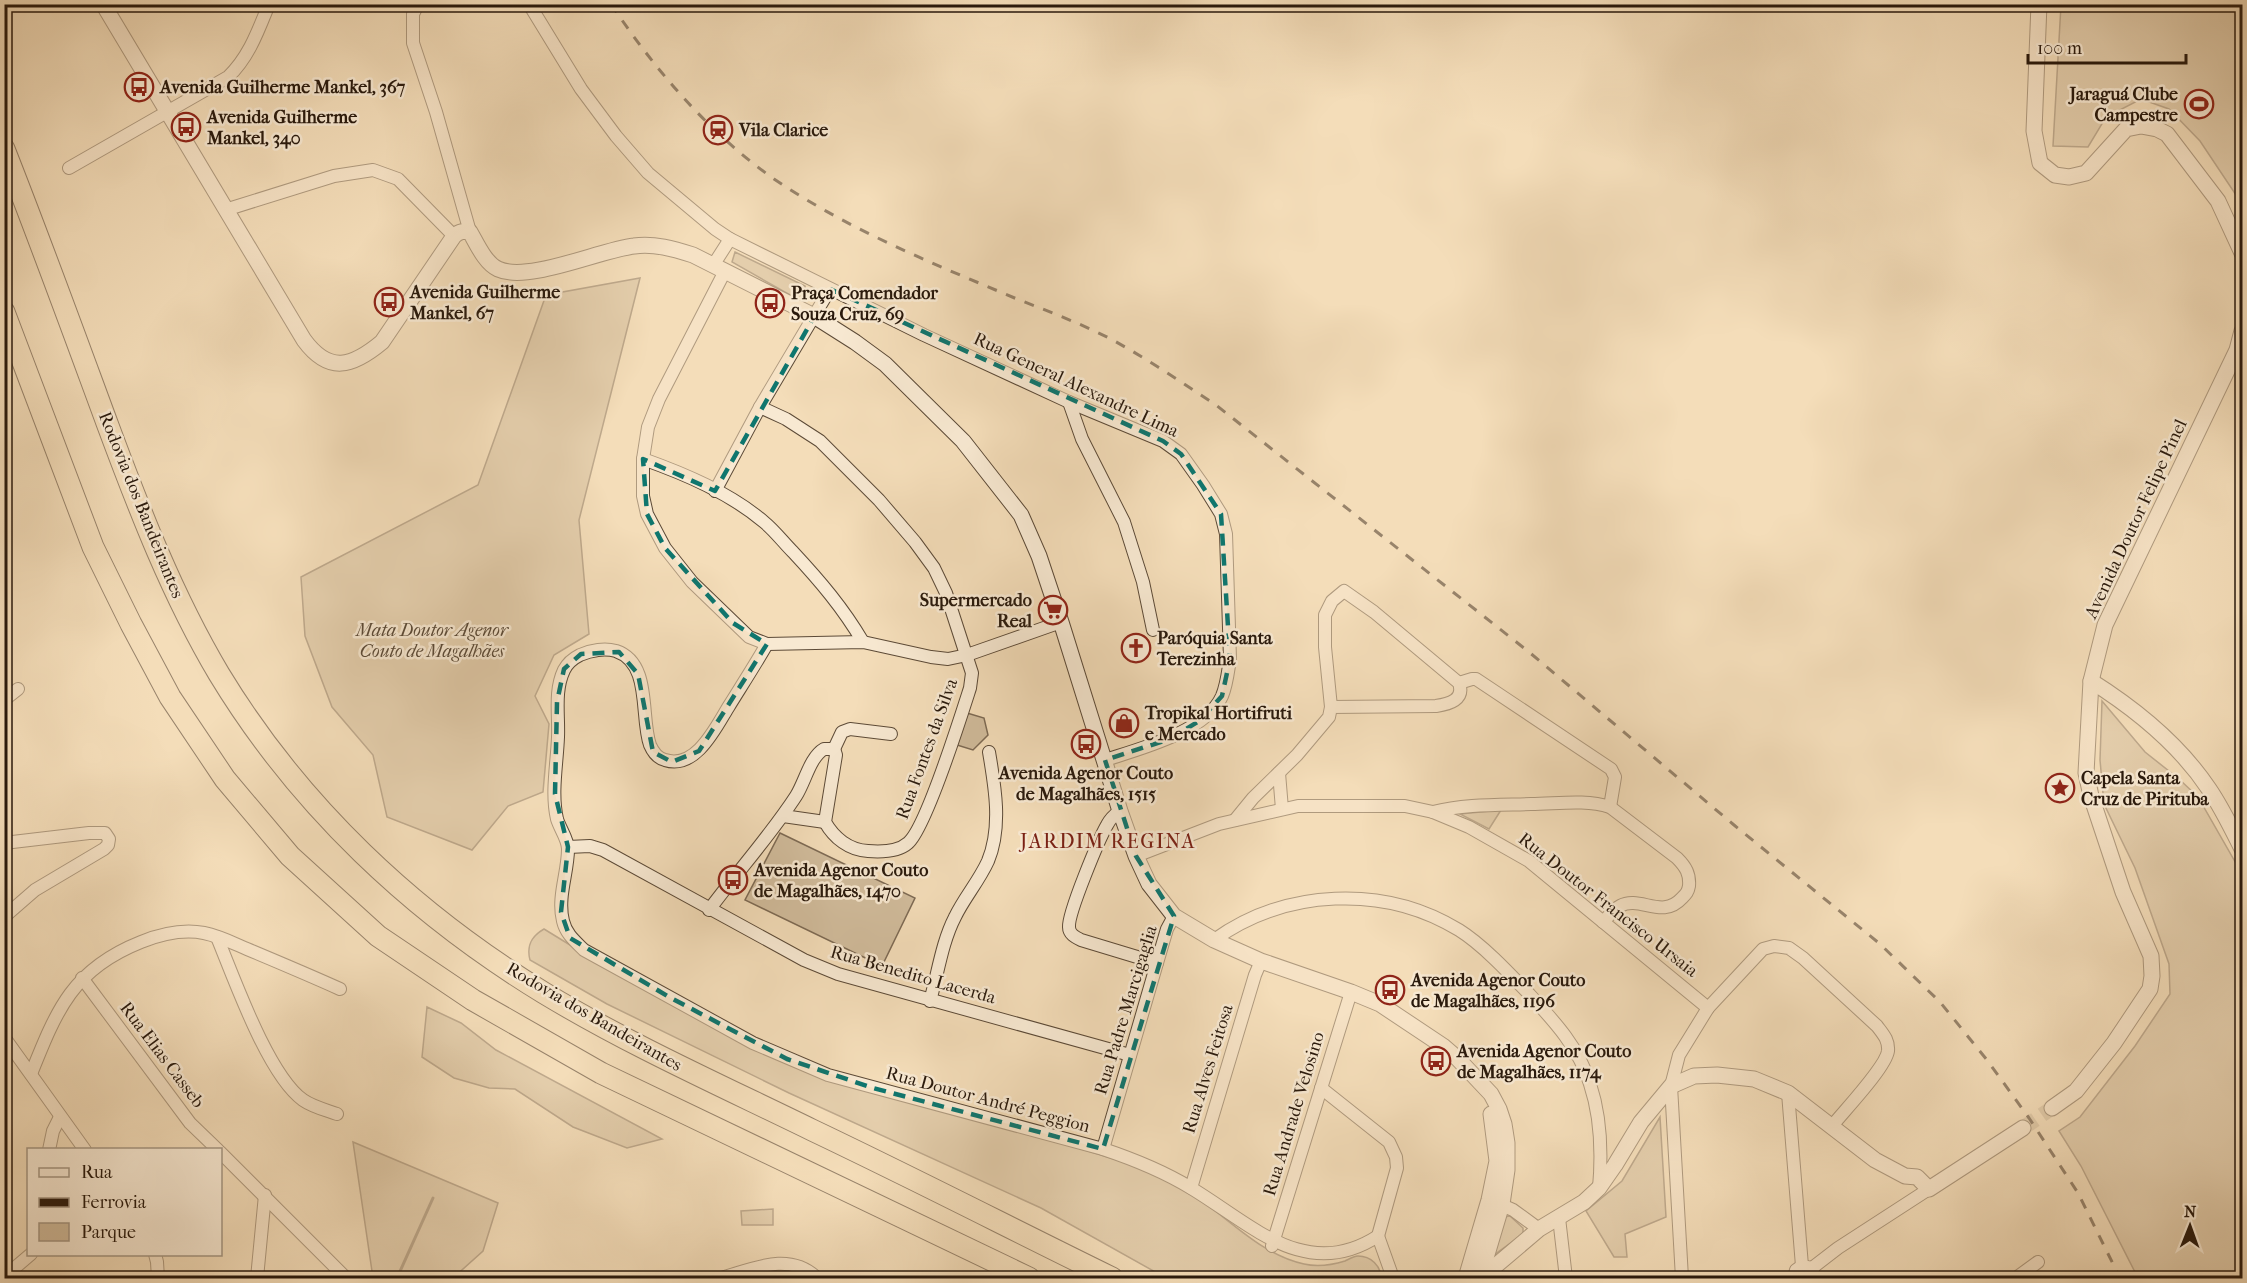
<svg xmlns="http://www.w3.org/2000/svg" width="2247" height="1283" font-family="'IM FELL French Canon',serif">
  <rect width="100%" height="100%" fill="#f4ddb9"/>
  <filter id="stains"><feTurbulence type="fractalNoise" baseFrequency=".00333" numOctaves="4"/><feColorMatrix values="0 0 0 0 .2 0 0 0 0 .09 0 0 0 0 .02 0 0 0 .5 -.17"/></filter>
  <radialGradient id="worn" r=".72"><stop offset=".6" stop-color="#630" stop-opacity="0"/><stop offset="1" stop-color="#630" stop-opacity=".3"/></radialGradient>
  <g fill="#d1bc9c" stroke="#7d6a54" stroke-width="1.5">
    <polygon points="2061,5 2242,5 2242,204 2200,141 2169,109 2141,99 2106,117 2088,147 2053,146"/>
    <polygon points="735,252 805,286 806,294 803,299 799,300 732,262"/>
    <polygon points="640,278 579,520 589,634 554,655 535,696 549,724 543,792 508,806 472,850 387,817 373,755 332,707 305,636 301,577 478,485 546,295"/>
    <polygon points="2102,701 2145,752 2179,779 2198,797 2242,874 2242,1278 2138,1278 2081,1166 2059,1131 2080,1117 2135,1046 2170,994 2169,964 2135,868 2104,804 2100,760"/>
    <polygon points="967,713 984,718 988,735 973,750 957,745"/>
    <polygon points="1501,810 1489,829 1460,814"/>
    <polygon points="780,833 915,898 882,966 745,900"/>
    <path d="M544 929 588 956 751 1048 1140 1167C1156 1175 1174 1182 1189 1192 1226 1215 1260 1255 1304 1264 1317 1267 1332 1265 1345 1261 1349 1259 1354 1256 1358 1256 1371 1256 1381 1266 1381 1278H1166L1041 1208 789 1093 607 1004 530 960C526 945 532 936 544 929Z"/>
    <polygon points="427,1007 461,1023 496,1050 662,1139 627,1148 573,1127 515,1089 489,1088 454,1078 422,1057"/>
    <polygon points="1660,1117 1666,1217 1625,1234 1627,1257 1614,1257 1586,1211 1622,1181"/>
    <polygon points="353,1142 498,1203 483,1251 453,1278 373,1278"/>
    <polygon points="773,1209 773,1225 742,1225 741,1211"/>
    <polygon points="1510,1216 1523,1228 1523,1234 1491,1257 1503,1217"/>
  </g>
  <g fill="none" stroke-linecap="round" stroke-linejoin="round">
    <polyline stroke="#796650" stroke-width="3" points="397,1278 433,1198"/>
    <polyline stroke="#cbb696" stroke-width="15" stroke-dasharray="15 8" stroke-linecap="butt" points="2023,1128 2052,1108"/>
    <g stroke="#5c4a37" stroke-width="14">
      <g id="minor">
        <polyline points="418,4 413,14 413,43 436,112 470,232"/>
        <path d="M529 4 581 89 616 136 648 173 715 229 730 239 924 335 1069 402 1163 441 1181 454 1203 485 1221 514 1226 534 1230 659C1228 671 1227 684 1222 696 1206 732 1139 749 1105 760"/>
        <path d="M69 168 228 77C249 57 258 31 269 4"/>
        <polyline points="225,210 334,176 373,170 398,179 454,236"/>
        <polyline points="714,264 730,239"/>
        <polyline points="725,271 659,399 648,427 643,459 643,496 647,514 665,548 692,582 749,637 767,644 863,642 931,657 948,659 967,655 1061,622"/>
        <polyline points="1069,402 1082,439 1124,522 1143,582 1153,630"/>
        <path d="M643 459C685 474 730 493 764 522 775 531 783 542 793 552 820 581 843 608 863 642"/>
        <polyline points="715,491 760,407 830,289"/>
        <path d="M767 644C755 665 742 685 729 706 716 727 696 770 665 760 657 758 653 752 650 745 640 717 652 663 616 651 605 648 591 650 580 655 574 658 567 664 564 670 554 691 559 715 558 737 557 764 551 793 557 819 560 829 568 839 568 849 568 873 557 897 563 921 566 934 575 941 584 950L753 1043 828 1075 1103 1149C1133 1159 1163 1171 1191 1188 1251 1224 1306 1283 1378 1236"/>
        <polyline points="1459,683 1472,679 1476,679 1611,769 1615,777 1610,807"/>
        <polyline points="4,700 18,689"/>
        <polyline points="834,749 842,732 850,729 891,734"/>
        <polyline points="1279,773 1282,809"/>
        <path d="M1120 811C1114 815 1110 819 1107 825 1099 839 1068 913 1069 927 1069 934 1075 937 1081 940L1157 963"/>
        <path d="M1433 812C1464 804 1498 805 1531 804 1556 804 1585 799 1610 807L1677 858C1686 867 1690 874 1689 886 1688 892 1686 894 1682 898 1662 920 1640 895 1620 906 1614 909 1608 917 1603 922"/>
        <polyline points="783,816 825,822"/>
        <path d="M1235 820 1253 798 1297 755 1329 717 1331 707 1325 647V615L1332 601 1344 591 1374 612 1459 683C1465 700 1449 704 1436 706L1331 707"/>
        <polyline points="4,843 89,833 105,833 109,839 108,845 104,849 35,890 4,917"/>
        <polyline points="568,847 590,846 603,850 804,960 838,974 1130,1055"/>
        <polyline points="1136,856 1219,824 1298,806 1405,806 1433,812 1469,827 1529,861 1708,1008"/>
        <path d="M709 910C738 871 770 836 796 796 805 782 810 757 824 749H834L836 755 825 822C834 838 849 850 868 851 881 852 898 852 908 843 926 828 961 716 970 688L972 673 946 593 934 568 915 542 879 500 820 441 786 419 760 407"/>
        <path d="M217 937C234 978 268 1075 303 1100 313 1107 326 1110 337 1114"/>
        <path d="M1214 940C1285 889 1384 884 1459 930 1483 945 1510 974 1530 995 1555 1022 1579 1048 1590 1084 1601 1117 1602 1154 1599 1188"/>
        <polyline points="82,978 190,1123 218,1150"/>
        <path d="M930 1001C938 973 942 942 955 917 964 898 979 881 988 861 1002 827 995 787 989 752"/>
        <polyline points="4,1037 85,1150"/>
        <path d="M31 1074C57 1009 73 969 141 942 161 934 183 929 204 933 219 936 233 943 247 949 278 962 309 975 340 989"/>
        <polyline points="1321,1088 1389,1142 1396,1157 1397,1168 1378,1236"/>
        <polyline points="1788,1093 1802,1266"/>
        <polyline points="1103,1149 1157,963 1167,929 1174,916"/>
        <polyline points="49,1150 53,1131 60,1117"/>
        <polyline points="220,1152 346,1278"/>
        <polyline points="1191,1188 1255,975 1261,961"/>
        <polyline points="1495,1202 1513,1210 1539,1229"/>
        <polyline points="1559,1218 1566,1278"/>
        <polyline points="1378,1236 1393,1278"/>
        <polyline points="1272,1246 1351,992"/>
        <polyline points="155,1254 157,1262 158,1278"/>
        <polyline points="1812,1268 1838,1248 1929,1189"/>
        <polyline points="4,1277 31,1254"/>
        <polyline points="257,1278 265,1195"/>
        <path d="M721 1278C753 1269 789 1251 817 1278"/>
        <path d="M1682 1278 1671 1086 1679 1055 1708 1008 1763 949 1774 946 1789 948 1803 958 1877 1026C1883 1034 1889 1040 1888 1051 1886 1067 1844 1111 1832 1126"/>
        <polyline points="1794,1278 1796,1270 1802,1266 1812,1268 1815,1278"/>
        <polyline points="2016,1278 2038,1262"/>
      </g>
    </g>
    <g stroke="#5c4a37" stroke-width="17">
      <g id="tertiary">
        <path d="M103 4 304 340C329 374 352 367 382 342L454 236C460 231 463 231 470 232 477 244 485 263 498 269 528 283 600 250 634 246 654 243 674 249 693 255L814 316 855 342 885 364 963 441 1021 515 1039 556 1061 622 1120 811 1136 856 1149 884 1174 916 1214 940 1261 961 1351 992 1380 1004 1443 1046 1458 1059 1491 1094 1499 1109 1504 1124 1507 1143V1170L1502 1204 1480 1278"/>
        <polyline points="2039,4 2034,131 2040,163 2055,175 2069,177 2086,173 2126,129 2141,126 2157,129 2167,134 2218,201 2242,253"/>
        <path d="M2091 681C2137 710 2179 744 2209 789 2222 808 2232 829 2242 849"/>
        <polyline points="2052,1108 2076,1091 2114,1043 2150,989 2152,976 2151,956 2123,892 2091,796 2086,773 2091,681 2105,625 2237,350 2242,331"/>
        <polyline points="1468,1273 1486,1274 1539,1229 1584,1202 1599,1188 1615,1165 1641,1122 1671,1086 1694,1076 1717,1075 1754,1079 1788,1093 1875,1160 1905,1176 1917,1177 1929,1189 2023,1128"/>
        <polyline points="1466,1278 1489,1200 1497,1161 1491,1114"/>
      </g>
    </g>
    <g stroke="#29190c" stroke-width="23">
      <g id="motorway">
        <path d="M4 149C40 240 73 331 107 423 139 509 172 595 219 674 299 806 413 913 544 993 630 1045 722 1086 812 1130 913 1178 1012 1229 1112 1278"/>
        <polyline points="4,312 93,547 131,624 170,697 225,779 290,856 378,936 473,1000 601,1073 1029,1278"/>
      </g>
    </g>
    <use href="#minor" stroke="#f8e9d2" stroke-width="12"/>
    <use href="#tertiary" stroke="#f8e9d2" stroke-width="15"/>
    <use href="#motorway" stroke="#f4ddb9" stroke-width="21"/>
    <path stroke="#29190c" stroke-width="3" stroke-dasharray="10 10" stroke-linecap="butt" d="M611 4C655 70 709 133 774 179 849 230 934 264 1017 299 1048 311 1079 323 1109 338 1146 358 1181 382 1216 405L1529 652 1734 825 1880 944 1940 1002 1987 1060 2029 1118 2078 1193 2120 1278"/>
  </g>
  <path d="M0 0H2247V1283H0ZM830 289 1163 441 1181 454 1221 514 1230 659 1222 696 1199 721 1170 739 1105 760 1136 856 1174 916 1103 1149 873 1088 787 1059 669 997 570 938 561 912 568 847 555 794 557 702 564 669 581 654 619 652 638 674 653 752 672 762 699 751 767 644 733 623 665 548 647 514 643 459 715 491Z" fill="#f4ddb9" fill-opacity=".55" fill-rule="evenodd"/>
  <path fill="none" stroke="#0f766e" stroke-width="4.5" stroke-dasharray="12 8" stroke-linejoin="round" d="M830 289 1163 441 1181 454 1221 514 1230 659 1222 696 1199 721 1170 739 1105 760 1136 856 1174 916 1103 1149 873 1088 787 1059 669 997 570 938 561 912 568 847 555 794 557 702 564 669 581 654 619 652 638 674 653 752 672 762 699 751 767 644 733 623 665 548 647 514 643 459 715 491Z"/>
  <defs>
    <g id="bus-ring" transform="scale(1.5)"><circle r="9.5" fill="#f8e9d2" stroke="#8f2418" stroke-width="1.5"/><path d="M-5-6H5V4H4V6H2V4H-2V6H-4V4H-5ZM-3.5-4V0h7V-4ZM-3.5 1.2v1.5H-2V1.2ZM2 1.2v1.5H3.5V1.2Z" fill="#8f2418"/></g>
    <g id="stadium-ring" transform="scale(1.5)"><circle r="9.5" fill="#f8e9d2" stroke="#8f2418" stroke-width="1.5"/><path d="M0-5a6.5 5 0 1 0 0 10a6.5 5 0 1 0 0-10ZM-3.5-1.8h7v3.6h-7Z" fill="#8f2418"/></g>
    <g id="station-ring" transform="scale(1.5)"><circle r="9.5" fill="#f8e9d2" stroke="#8f2418" stroke-width="1.5"/><path d="M-3-6H3Q5-6 5-4V2Q5 4 3 4L4.5 6H3L1.5 4h-3L-3 6H-4.5L-3 4Q-5 4-5 2V-4Q-5-6-3-6ZM-3.5-4v3h7v-3ZM-3.5 1v1.5H-2V1ZM2 1v1.5H3.5V1Z" fill="#8f2418"/></g>
    <g id="supermarket-ring" transform="scale(1.5)"><circle r="9.5" fill="#f8e9d2" stroke="#8f2418" stroke-width="1.5"/><path d="M-6-5.5h2.5l.6 2H6L4.5 2H-2.5L-4.4-4H-6ZM-1.5 3.2a1.3 1.3 0 1 0 .1 0ZM3 3.2a1.3 1.3 0 1 0 .1 0Z" fill="#8f2418"/></g>
    <g id="church-ring" transform="scale(1.5)"><circle r="9.5" fill="#f8e9d2" stroke="#8f2418" stroke-width="1.5"/><path d="M-1.2-6h2.4v3.5h3.3v2.4h-3.3V6h-2.4V-.1h-3.3v-2.4h3.3Z" fill="#8f2418"/></g>
    <g id="shop-ring" transform="scale(1.5)"><circle r="9.5" fill="#f8e9d2" stroke="#8f2418" stroke-width="1.5"/><path d="M-5-2.5h2.3a2.7 3.5 0 0 1 5.4 0H5L5.5 6h-11ZM-1.5-2.5h3a1.5 2.3 0 0 0-3 0Z" fill="#8f2418"/></g>
    <g id="sight-ring" transform="scale(1.5)"><circle r="9.5" fill="#f8e9d2" stroke="#8f2418" stroke-width="1.5"/><path d="M0-6L1.8-2.2L6-1.7L2.9 1.2L3.7 5.4L0 3.3L-3.7 5.4L-2.9 1.2L-6-1.7L-1.8-2.2Z" fill="#8f2418"/></g>
  </defs>
  <g fill-rule="evenodd">
    <use href="#bus-ring" x="139" y="87"/>
    <use href="#stadium-ring" x="2199" y="104"/>
    <use href="#bus-ring" x="186" y="127"/>
    <use href="#station-ring" x="718" y="130"/>
    <use href="#bus-ring" x="389" y="302"/>
    <use href="#bus-ring" x="770" y="303"/>
    <use href="#supermarket-ring" x="1053" y="610"/>
    <use href="#church-ring" x="1136" y="648"/>
    <use href="#shop-ring" x="1124" y="723"/>
    <use href="#bus-ring" x="1086" y="744"/>
    <use href="#sight-ring" x="2060" y="788"/>
    <use href="#bus-ring" x="733" y="880"/>
    <use href="#bus-ring" x="1390" y="990"/>
    <use href="#bus-ring" x="1436" y="1061"/>
  </g>
  <g text-anchor="middle" dominant-baseline="central" stroke-width="5" stroke-linejoin="round" paint-order="stroke">
    <g font-size="18" font-weight="bold" fill="#29190c" stroke="#f8e9d2" text-anchor="start">
      <text x="160" y="87">Avenida Guilherme Mankel, 367</text>
      <text x="2178" y="94" text-anchor="end">Jaraguá Clube<tspan x="2178" dy="21">Campestre</tspan></text>
      <text x="207" y="117">Avenida Guilherme<tspan x="207" dy="21">Mankel, 340</tspan></text>
      <text x="739" y="130">Vila Clarice</text>
      <text x="410" y="292">Avenida Guilherme<tspan x="410" dy="21">Mankel, 67</tspan></text>
      <text x="791" y="293">Praça Comendador<tspan x="791" dy="21">Souza Cruz, 69</tspan></text>
      <text x="1032" y="600" text-anchor="end">Supermercado<tspan x="1032" dy="21">Real</tspan></text>
      <text x="1157" y="638">Paróquia Santa<tspan x="1157" dy="21">Terezinha</tspan></text>
      <text x="1145" y="713">Tropikal Hortifruti<tspan x="1145" dy="21">e Mercado</tspan></text>
      <text x="1086" y="773" text-anchor="middle">Avenida Agenor Couto<tspan x="1086" dy="21">de Magalhães, 1515</tspan></text>
      <text x="2081" y="778">Capela Santa<tspan x="2081" dy="21">Cruz de Pirituba</tspan></text>
      <text x="754" y="870">Avenida Agenor Couto<tspan x="754" dy="21">de Magalhães, 1470</tspan></text>
      <text x="1411" y="980">Avenida Agenor Couto<tspan x="1411" dy="21">de Magalhães, 1196</tspan></text>
      <text x="1457" y="1051">Avenida Agenor Couto<tspan x="1457" dy="21">de Magalhães, 1174</tspan></text>
    </g>
    <g font-size="18" fill="#29190c" stroke="#f8e9d2">
      <text transform="translate(1076 385) rotate(25)">Rua General Alexandre Lima</text>
      <text transform="translate(141 505) rotate(68)">Rodovia dos Bandeirantes</text>
      <text transform="translate(2136 519) rotate(-65)">Avenida Doutor Felipe Pinel</text>
      <text transform="translate(927 749) rotate(-70)">Rua Fontes da Silva</text>
      <text transform="translate(1608 905) rotate(38)">Rua Doutor Francisco Ursaia</text>
      <text transform="translate(913 975) rotate(16)">Rua Benedito Lacerda</text>
      <text transform="translate(1126 1010) rotate(-73)">Rua Padre Marcigaglia</text>
      <text transform="translate(594 1017) rotate(30)">Rodovia dos Bandeirantes</text>
      <text transform="translate(162 1055) rotate(53)">Rua Elias Casseb</text>
      <text transform="translate(1208 1069) rotate(-73)">Rua Alves Feitosa</text>
      <text transform="translate(988 1100) rotate(15)">Rua Doutor André Peggion</text>
      <text transform="translate(1294 1114) rotate(-73)">Rua Andrade Velosino</text>
    </g>
    <g font-size="18" font-style="italic" fill="#5b4a37" stroke="#f8e9d2">
      <text x="432" y="630">Mata Doutor Agenor<tspan x="432" dy="21">Couto de Magalhães</tspan></text>
    </g>
    <g font-size="20" letter-spacing="1.5" fill="#7a1f14" stroke="#f8e9d2">
      <text x="1108" y="841">JARDIM REGINA</text>
    </g>
  </g>
  <rect width="2247" height="1283" fill="none" stroke="#f4ddb9" stroke-width="24"/>
  <rect x="6" y="6" width="2235" height="1271" fill="none" stroke="#29190c" stroke-width="3"/>
  <rect x="12" y="12" width="2223" height="1259" fill="none" stroke="#29190c" stroke-width="1.5"/>
  <rect x="27" y="1148" width="195" height="108" fill="#f8e9d2" stroke="#a59683" stroke-width="1.5"/>
  <rect x="39" y="1168" width="30" height="9" fill="#f8e9d2" stroke="#a59683" stroke-width="1.5"/>
  <text x="81" y="1178" font-size="18" fill="#29190c">Rua</text>
  <rect x="39" y="1198" width="30" height="9" fill="#29190c" stroke="#a59683" stroke-width="1.5"/>
  <text x="81" y="1208" font-size="18" fill="#29190c">Ferrovia</text>
  <rect x="39" y="1223" width="30" height="18" fill="#d1bc9c" stroke="#a59683" stroke-width="1.5"/>
  <text x="81" y="1238" font-size="18" fill="#29190c">Parque</text>
  <g transform="translate(2190 1226) rotate(1)" stroke="#f8e9d2" stroke-width="4.5" paint-order="stroke">
  <path d="M0-4.5L10 22L0 15L-10 22Z" fill="#29190c"/>
  <text y="-9" font-size="16" font-weight="bold" text-anchor="middle" fill="#29190c">N</text>
  </g>
  <path d="M2028 54v9h158v-9" fill="none" stroke="#29190c" stroke-width="3"/>
  <text x="2037" y="54" font-size="18" fill="#29190c" stroke="#f8e9d2" stroke-width="4.5" paint-order="stroke">100 m</text>
  <rect width="100%" height="100%" filter="url(#stains)"/>
  <rect width="100%" height="100%" fill="url(#worn)"/>
</svg>
